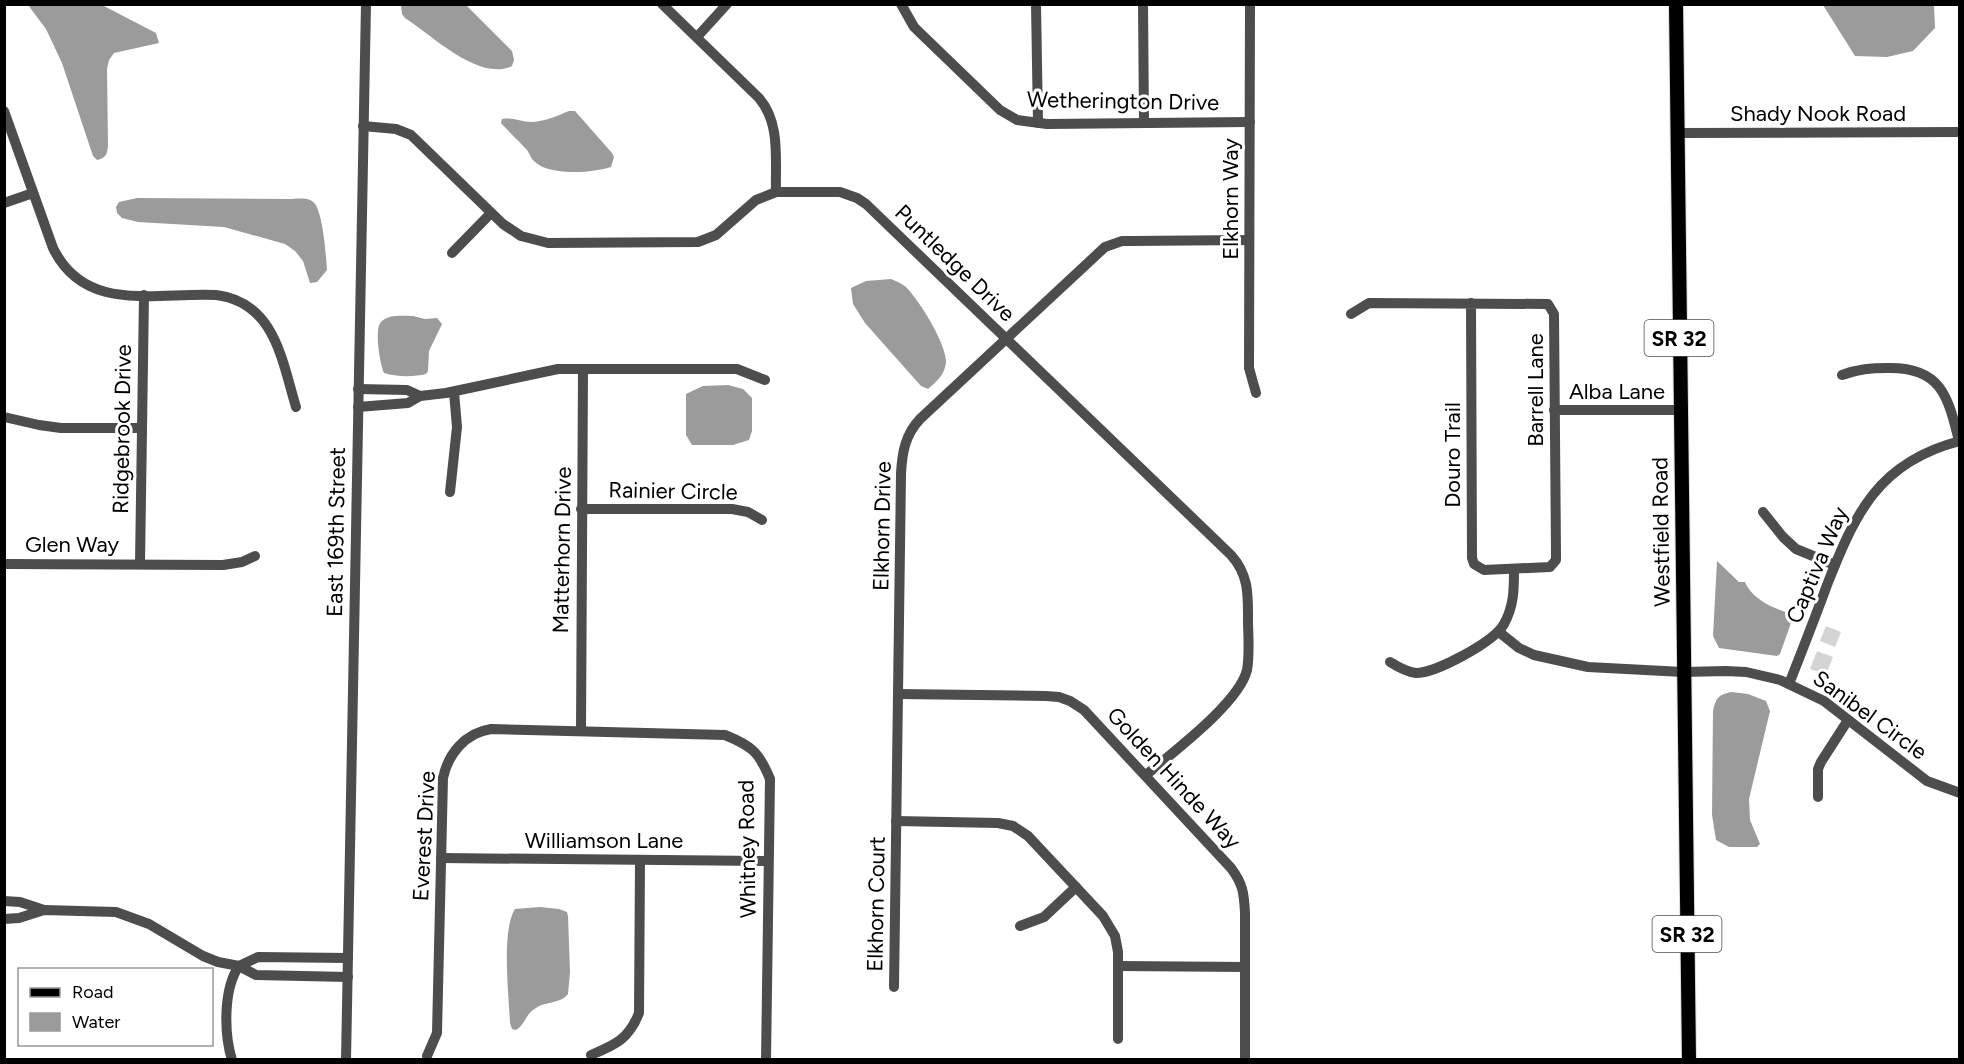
<svg xmlns="http://www.w3.org/2000/svg" width="1964" height="1064" font-family="Figtree,sans-serif">
  <rect width="100%" height="100%" fill="#fff"/>
  <g fill="#d4d4d4">
    <polygon points="1826,626 1841,632 1835,647 1820,641"/>
    <polygon points="1817,651 1833,657 1826,675 1810,669"/>
  </g>
  <g fill="#9b9b9b">
    <path d="M28 5H102L156 33 159 43 114 53 109 60 107 69 108 146C107 154 106 158 97 160L93 156 62 63 46 29Z"/>
    <path d="M401 5H466L512 51 514 60 512 66C479 82 432 35 405 18L402 14Z"/>
    <polygon points="1823,5 1934,5 1935,28 1913,51 1887,57 1855,56"/>
    <path d="M569 111H575L612 153 614 157 611 167C593 173 550 176 535 162 531 159 530 154 527 150 519 141 509 132 501 123L502 119C513 117 521 122 532 122 546 121 557 116 569 111Z"/>
    <path d="M137 198 289 199C296 199 306 197 312 201 323 207 326 256 327 270L317 282 310 283 303 261 295 251 285 244 224 227 138 222 122 218 117 213 116 207 119 202Z"/>
    <path d="M891 279C896 281 903 284 907 288 920 302 946 343 946 362 945 375 936 382 928 389L921 386 865 323 853 304 851 288 866 281Z"/>
    <path d="M413 316 425 319 437 318 442 324 429 351 428 371 426 374C414 377 396 377 384 373 380 364 374 329 381 322 388 314 404 316 413 316Z"/>
    <polygon points="728,385 743,389 752,398 752,431 749,440 733,445 692,445 686,435 686,394 703,386"/>
    <path d="M1717 561 1739 582H1745C1751 598 1773 609 1790 613L1792 620 1780 654 1777 656 1719 648 1713 636Z"/>
    <path d="M1731 692 1748 694 1766 701 1770 711 1749 799 1750 820 1760 844 1757 847H1729L1716 840 1712 815 1713 711C1716 698 1718 695 1731 692Z"/>
    <path d="M540 907 559 909 567 912 568 916 570 972 568 994C560 1004 546 1001 536 1008 526 1013 525 1025 516 1030L512 1029 510 1023C509 996 501 931 515 909Z"/>
  </g>
  <g fill="none" stroke-linecap="round" stroke-linejoin="round">
    <g stroke="#dbdbdb" stroke-width="16">
      <polyline id="major" points="1676,4 1689,1060"/>
    </g>
    <g stroke="#4d4d4d" stroke-width="10">
      <path d="M662 4 759 98C781 124 775 160 776 192"/>
      <polyline points="901,4 914,27 1000,110 1017,120 1047,124 1250,122"/>
      <polyline points="1036,4 1038,123"/>
      <polyline points="1143,4 1144,123"/>
      <polyline points="1250,4 1249,368 1256,393"/>
      <polyline points="697,37 727,4"/>
      <path d="M4 111 53 248C85 314 156 292 216 295 275 302 282 361 296 407"/>
      <path d="M363 126 396 129 411 135 503 224 521 236 548 243 698 242 716 235 756 200 776 192H840L857 198 866 204 1231 555C1249 575 1248 595 1248 619 1248 635 1250 654 1247 670 1239 703 1173 752 1146 775"/>
      <polyline points="1677,133 1960,132"/>
      <polyline points="4,203 33,193"/>
      <polyline points="452,253 491,213"/>
      <polyline points="1351,314 1369,303 1548,304 1554,314 1556,555 1556,560 1550,567 1484,570 1474,564 1472,558 1471,303"/>
      <path d="M1842 375C1858 369 1871 368 1888 368 1941 367 1948 396 1959 441"/>
      <polyline points="358,389 407,390 420,396 446,393 558,369 737,369 765,380"/>
      <polyline points="358,407 408,403 420,396"/>
      <polyline points="1554,410 1680,410"/>
      <polyline points="4,417 39,425 61,428 141,428"/>
      <polyline points="450,492 457,427 454,392"/>
      <polyline points="581,509 732,509 748,512 762,520"/>
      <polyline points="1763,512 1783,537 1796,549 1835,565"/>
      <polyline points="4,564 223,565 242,562 255,556"/>
      <polyline points="140,564 144,295"/>
      <polyline points="1499,632 1519,648 1534,655 1588,667 1683,672 1726,671 1746,672 1780,680 1824,701 1927,781 1960,793"/>
      <path d="M1390 662C1398 667 1407 672 1416 673 1436 673 1494 642 1504 624 1514 606 1514 589 1514 570"/>
      <path d="M1789 684C1802 651 1815 618 1827 585 1855 514 1878 462 1960 441"/>
      <path d="M898 694 1046 696 1059 697 1070 701 1084 710 1231 868C1243 884 1244 893 1245 913V1060"/>
      <polyline points="581,731 583,369"/>
      <polyline points="1818,797 1818,769 1821,762 1848,720"/>
      <polyline points="896,821 998,823 1013,826 1028,836 1103,916 1115,936 1118,952 1118,1039"/>
      <polyline points="441,858 768,861"/>
      <polyline points="4,901 20,902 44,910"/>
      <polyline points="4,919 19,918 44,910 116,912 149,924 203,956 218,962 239,966 256,975 348,977"/>
      <polyline points="1020,926 1044,917 1076,887"/>
      <polyline points="239,966 258,957 348,958"/>
      <polyline points="1118,966 1245,967"/>
      <path d="M894 987 901 474C902 453 905 435 920 419L1105 247 1122 241H1130L1249 240"/>
      <path d="M591 1055C615 1045 629 1039 639 1013L640 860"/>
      <path d="M427 1056 437 1033 443 778C448 754 465 733 491 729L725 735C752 746 759 752 770 779L766 1060"/>
      <path d="M232 1060C224 1034 223 989 239 966"/>
      <polyline points="346,1060 366,4"/>
    </g>
    <use href="#major" stroke="#000" stroke-width="14"/>
  </g>
  <g text-anchor="middle" dominant-baseline="central" stroke-width="6" stroke-linejoin="round" paint-order="stroke">
    <g fill="#fff" stroke="#4c4c4c" stroke-width="1.5">
      <rect x="1644.5" y="320" width="69" height="36" rx="4.5"/>
      <rect x="1652.5" y="916" width="69" height="36" rx="4.5"/>
    </g>
    <g font-size="21" font-weight="bold" fill="#000">
      <text x="1679" y="338">SR 32</text>
      <text x="1687" y="934">SR 32</text>
    </g>
    <g font-size="22" fill="#000" stroke="#fff">
      <text transform="translate(1123 101) rotate(1)">Wetherington Drive</text>
      <text x="1818" y="113">Shady Nook Road</text>
      <text transform="translate(1230 199) rotate(-90)">Elkhorn Way</text>
      <text transform="translate(955 263) rotate(44)">Puntledge Drive</text>
      <text transform="translate(1535 390) rotate(-90)">Barrell Lane</text>
      <text x="1617" y="391">Alba Lane</text>
      <text transform="translate(122 429) rotate(-89)">Ridgebrook Drive</text>
      <text transform="translate(1452 455) rotate(-90)">Douro Trail</text>
      <text transform="translate(673 491) rotate(1)">Rainier Circle</text>
      <text transform="translate(882 526) rotate(-89)">Elkhorn Drive</text>
      <text transform="translate(336 532) rotate(-89)">East 169th Street</text>
      <text transform="translate(1661 532) rotate(-91)">Westfield Road</text>
      <text x="72" y="544">Glen Way</text>
      <text transform="translate(562 550) rotate(-89)">Matterhorn Drive</text>
      <text transform="translate(1817 565) rotate(-67)">Captiva Way</text>
      <text transform="translate(1870 715) rotate(36)">Sanibel Circle</text>
      <text transform="translate(1174 778) rotate(47)">Golden Hinde Way</text>
      <text transform="translate(424 836) rotate(-87)">Everest Drive</text>
      <text x="604" y="840">Williamson Lane</text>
      <text transform="translate(747 849) rotate(-91)">Whitney Road</text>
      <text transform="translate(876 904) rotate(-89)">Elkhorn Court</text>
    </g>
  </g>
  <rect width="1964" height="1064" fill="none" stroke="#000000" stroke-width="12"/>
  <rect x="18" y="968" width="195" height="78" fill="#ffffff" stroke="#999999" stroke-width="1.5"/>
  <rect x="30" y="988" width="30" height="9" fill="#000000" stroke="#999999" stroke-width="1.5"/>
  <text x="72" y="998" font-size="18" fill="#000000">Road</text>
  <rect x="30" y="1013" width="30" height="18" fill="#9b9b9b" stroke="#999999" stroke-width="1.5"/>
  <text x="72" y="1028" font-size="18" fill="#000000">Water</text>
</svg>
